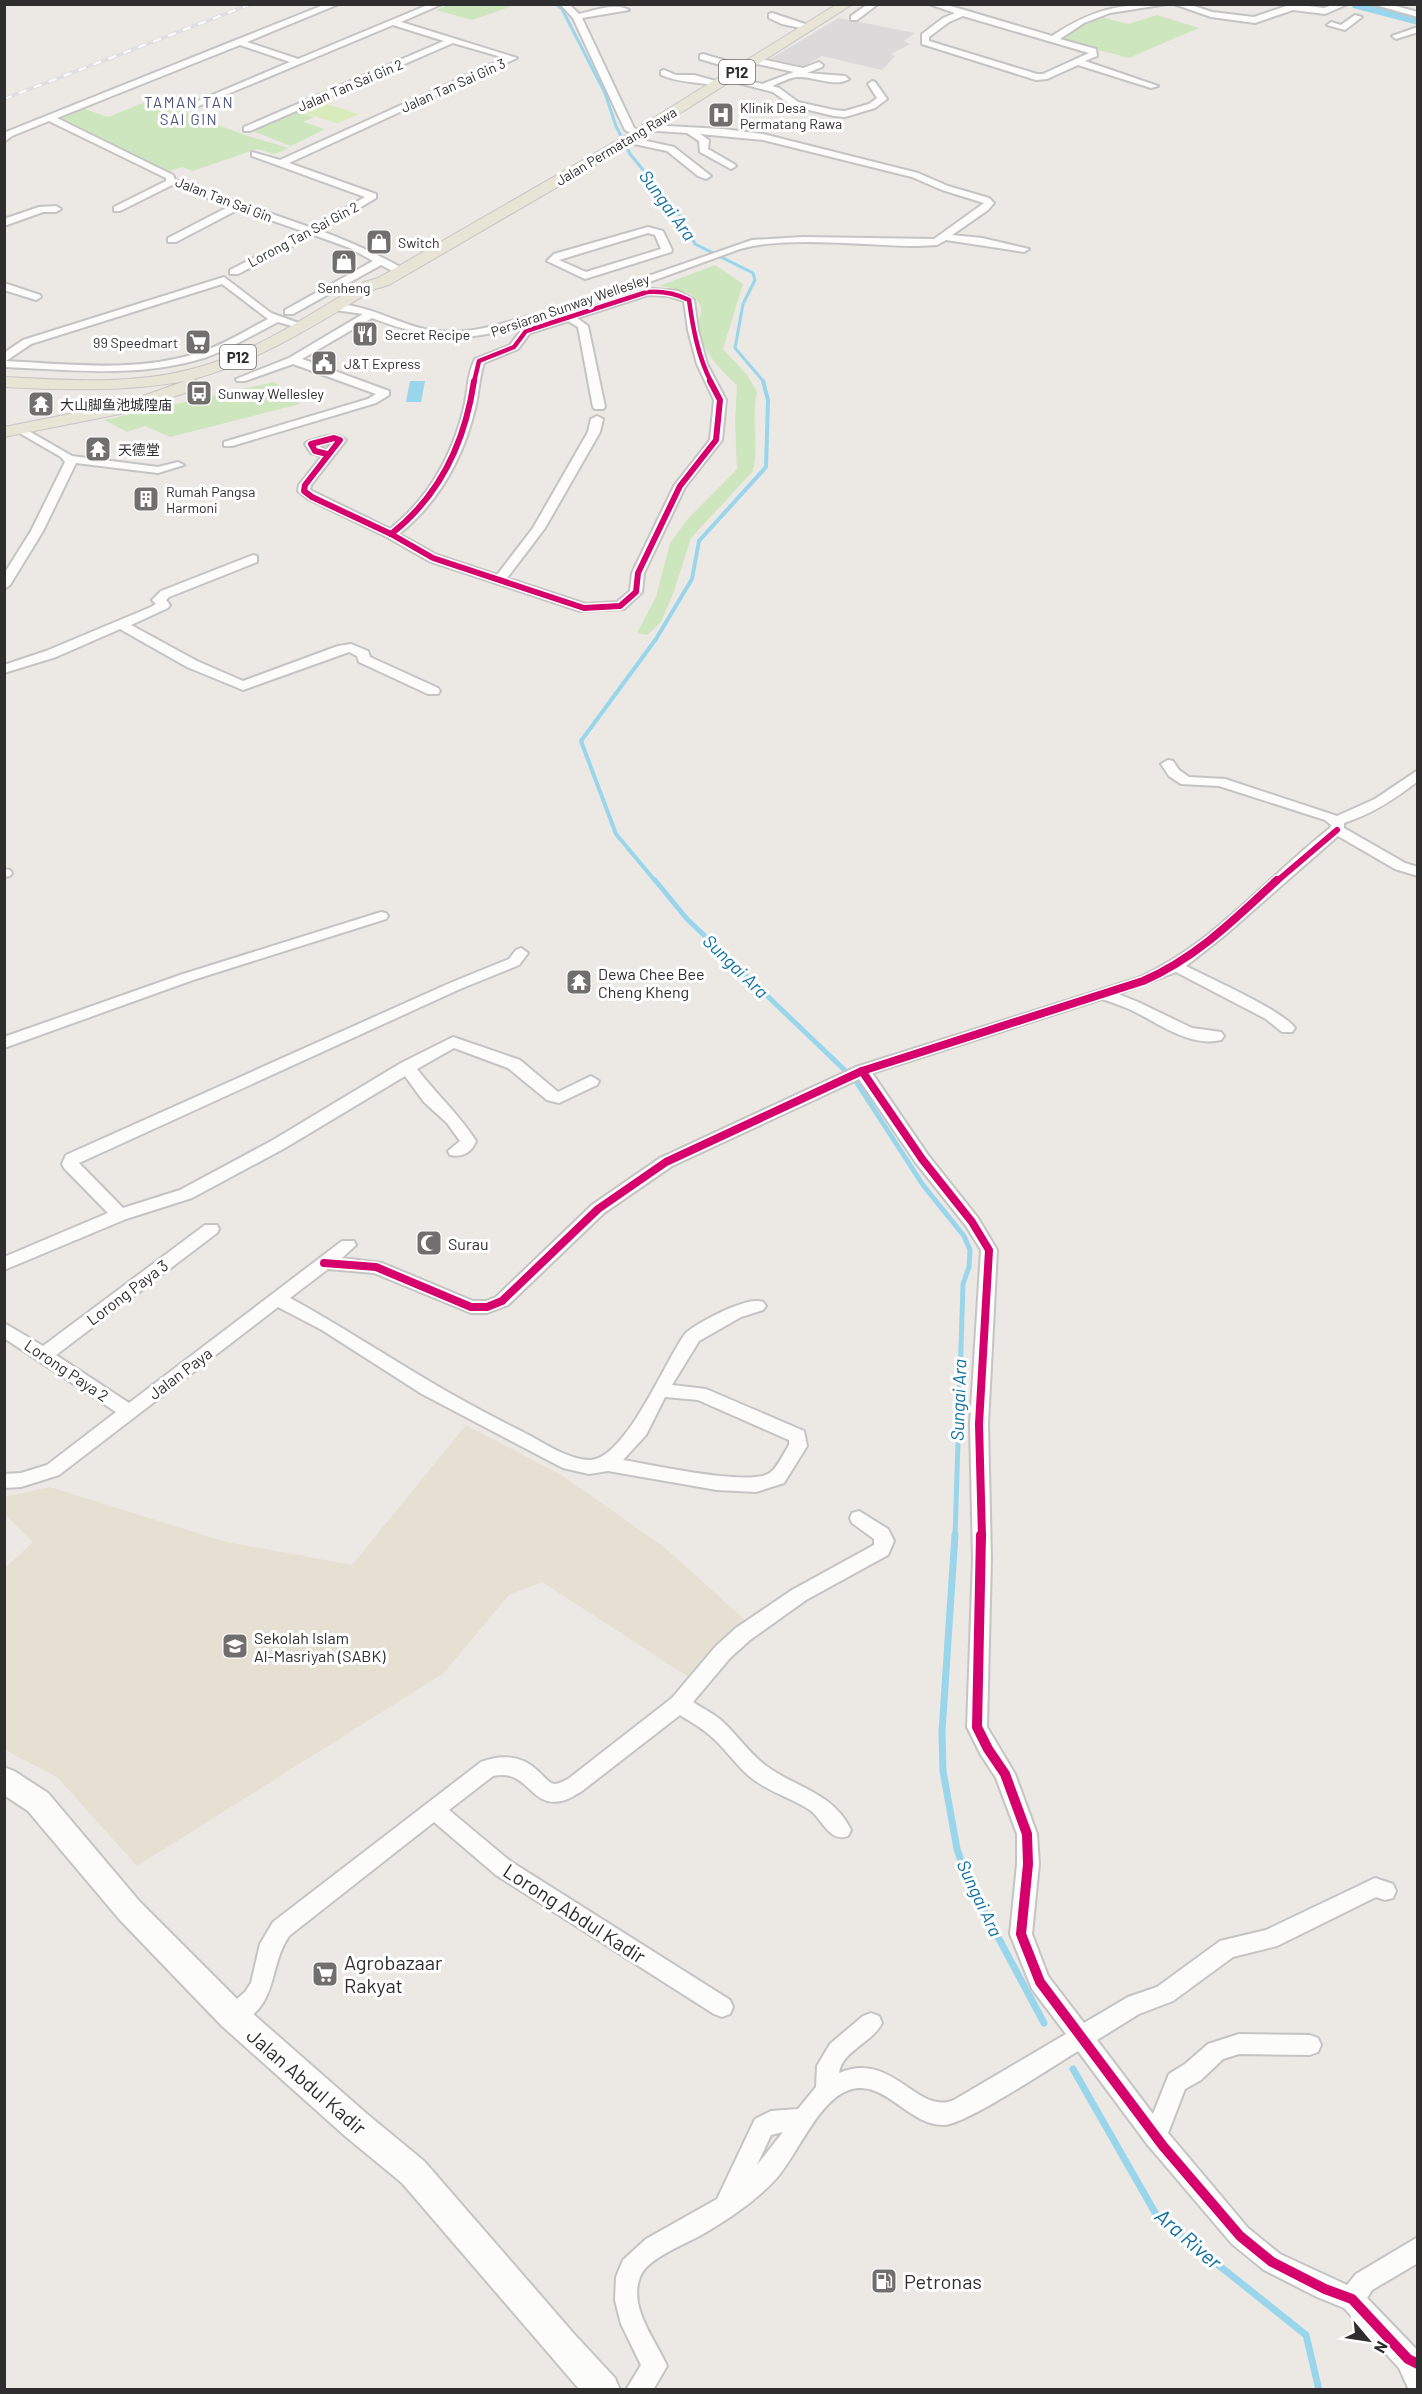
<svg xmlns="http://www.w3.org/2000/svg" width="1422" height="2394" font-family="Barlow,'Noto Sans SC',sans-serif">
  <rect width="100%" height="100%" fill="#ece8e4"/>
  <polygon fill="#dcd9db" points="839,18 915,33 904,41 910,44 891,54 895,56 882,70 822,56 804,66 770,59"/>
  <polygon fill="#e6e0d3" points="466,1425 563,1476 664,1547 745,1620 690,1678 542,1582 509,1595 444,1673 137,1866 57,1777 5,1750 5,1568 33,1542 5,1514 4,1497 50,1487 226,1542 352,1565"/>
  <g fill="#cee6be">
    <polygon points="448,5 448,4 515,5 472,20 436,10"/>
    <polygon points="1157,15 1199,28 1129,58 1057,39 1101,17 1129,24"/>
    <polygon points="151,100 245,135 289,148 275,154 257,149 193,171 182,167 169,171 60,117 82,108 108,117"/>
    <polygon points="297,112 314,117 303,122 325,129 291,146 253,131"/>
    <path d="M715 265 743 284 723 349 747 375 757 392C751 418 759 445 753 471L691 538 673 594 661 622 647 635 637 633 656 597 670 543 687 520 737 469 735 422 737 385C716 366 706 354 696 327 713 296 683 290 659 286Z"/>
    <polygon points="274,382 300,404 170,437 145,426 127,432 104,420"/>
  </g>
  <polygon fill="#d9eabb" points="320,102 359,114 337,123 298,111"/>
  <polygon fill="#99d6ec" points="410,381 425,381 421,402 406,402"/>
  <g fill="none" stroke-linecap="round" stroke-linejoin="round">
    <polyline stroke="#99d6ec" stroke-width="3" points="556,4 562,9 605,93 616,126 630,154 677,211 695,244 753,273 755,280 743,304 735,348 764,382"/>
    <polyline stroke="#99d6ec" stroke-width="4" points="656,882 616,834 581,741 656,639 692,579 699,541 766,467 768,400 763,381"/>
    <polyline stroke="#99d6ec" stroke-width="5" points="655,880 687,919 855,1080 923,1185 964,1236 970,1250 969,1267 963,1284 955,1537"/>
    <g stroke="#99d6ec" stroke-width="7">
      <polyline points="955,1535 942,1732 943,1771 957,1849 968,1881 1044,2023"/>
      <polyline points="1073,2069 1157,2216 1306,2335 1319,2390"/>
    </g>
    <polygon fill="#99d6ec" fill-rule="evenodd" points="1351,4 1380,4 1418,15 1418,25 1353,8"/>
    <g stroke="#c5c4c5" stroke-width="4">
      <g id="minor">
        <path d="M326 4H339L247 42 298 59 430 4H442L401 22 517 58 289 163 376 194V198L321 231C351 242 377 254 404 269V273H396L381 265 293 314H285V310L373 261 350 248 314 235 238 274H230V270L305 232 239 209 176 242H168V238L230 206 172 185 120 211H114V207L166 181V178L49 121 12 136 4 142 6 132ZM393 25 444 41 244 127V131H250L453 43 505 58 280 160 252 152V156L365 197 312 228 175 180 173 175 57 118 240 45 290 62 186 106 194 108Z"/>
        <path d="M560 4H569L579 14C593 11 616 2 629 10L582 18 634 128 642 132V136H636L625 130 573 18Z"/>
        <polygon points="868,4 878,4 857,20 851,20 851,16"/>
        <path d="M929 4H944L1052 36C1093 9 1118 4 1167 4L1110 13 1084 23 1060 39 1096 49 1097 56 1085 61 1158 86 1151 88 1078 65 1047 79 1036 80 922 44V34L943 18 955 13ZM963 16 1089 53 1043 74H1037L929 41V37L949 22Z"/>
        <polygon points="1174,4 1188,4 1212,12 1254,17 1292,4 1324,8 1335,4 1348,4 1325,14 1293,10 1255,23 1211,17"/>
        <polygon points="1372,4 1388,4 1418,12 1418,17"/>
        <polygon points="772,13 814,27 810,30 782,24 769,18 769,14"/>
        <polygon points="1355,15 1362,17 1345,30 1327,25 1331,22 1341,25"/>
        <polygon points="1418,27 1418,32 1396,39 1392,36"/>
        <polygon points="703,54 747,67 748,69 744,72 700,59 700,55"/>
        <path d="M756 58 803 68 819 62 823 65 822 67 807 73 845 76 849 79C835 88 814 76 798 77 790 77 780 83 772 86L779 88 798 102 834 110 845 111 869 104 877 98 868 84 872 81 875 82 887 99 875 108 845 117 834 116 792 106 773 92 723 79 727 76 762 84 794 72 753 63V59Z"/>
        <path d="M664 70 676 75H694L723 83 719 86C700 82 679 83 661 75V71Z"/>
        <path d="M647 125 723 129 763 134 918 173 948 186 989 198 994 203 988 210 952 235 982 238 1029 249 1024 252 946 240 937 245 918 246C866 246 789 235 740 249L619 293H611V289L752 240 803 237 934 239 984 203 942 190 912 177 763 140 700 134 709 140 708 149 734 164 736 166 731 169 700 152 699 141 687 133 644 130 642 128Z"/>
        <polygon points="628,137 674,147 711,176 706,179 698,176 667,151 625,142 625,138"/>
        <polygon points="39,207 56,206 61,209 56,212 43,212 4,226 4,219"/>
        <path d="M648 227 663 231 672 250 671 252 585 279 547 261 554 254ZM648 233 655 235 661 249 586 272 559 260Z"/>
        <path d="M224 277 271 313 304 325 299 328 278 322C254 334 230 349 204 358 139 378 72 370 4 367V353L23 340ZM222 284 268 319C245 331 223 345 198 353 136 373 69 364 6 361L31 344Z"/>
        <polygon points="4,283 40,295 41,297 36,300 4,290"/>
        <path d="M653 289 678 291 694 300 698 330 707 364 726 400 722 440 685 487 644 573 642 592 624 609 580 611 429 561 387 537 308 499 298 491 299 485 322 456 311 453 305 444 307 442C320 438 335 431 346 440L311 485 310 490 390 529C429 498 452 456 464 408 468 392 467 374 475 359L510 345 522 329ZM648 295 669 296 684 301 688 330 697 364 714 400 710 440 674 486 632 573 630 591 617 602 585 604 507 578 545 528 600 432 603 419 597 416 591 419 588 432 533 528 497 575 437 555 399 534C439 502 463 458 475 409 479 393 479 378 484 363L518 349 530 333 568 321 578 327 593 407 595 409H603L605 407 588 326 577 318ZM333 442 326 450 318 446Z"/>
        <path d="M332 304C366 304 392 321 424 329 464 338 499 324 537 314L542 317C535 323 522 325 512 328 459 344 423 337 372 318L302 359 389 391V395L376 403 232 446H224V442L368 399 376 394 293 364 245 381H237L236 379 289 358 363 314 328 309 327 307Z"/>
        <polygon points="20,426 72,456 158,467 178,462 184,465 158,473 76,463 43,531 10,585 4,589 4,574 31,531 65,462 61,457 16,431 14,429"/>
        <polygon points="253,555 257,556 257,562 169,597 166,600 170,605 168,608 131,625 197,661 243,681 338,646 351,644 368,651 370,657 438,688 440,691 438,694 428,694 359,662 357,656 349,652 243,690 187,667 120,629 56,657 4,673 4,665 46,651 151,607 156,604 152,600 161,591"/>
        <path d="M1168 760 1173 761 1179 770 1189 777 1225 779 1337 816 1375 799 1418 770V781C1395 799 1372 814 1344 823V828L1405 863 1418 867V876L1395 869 1338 836 1224 936 1186 966C1209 978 1282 1010 1295 1028L1292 1032H1282L1266 1019 1176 972 1118 994 1138 1002 1192 1028 1221 1032 1224 1036 1221 1040C1189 1048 1156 1021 1129 1009 1120 1005 1111 1002 1102 999L872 1073 928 1155 978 1218 997 1250 988 1424 991 1559 987 1727 1015 1774 1037 1834 1039 1864 1032 1934 1048 1976 1084 2023 1128 1997 1157 1987 1220 1941 1266 1930 1375 1878 1393 1884 1396 1891 1393 1898 1385 1900 1376 1897 1277 1946 1233 1957 1173 2001 1139 2014 1097 2040 1153 2114 1169 2074 1185 2064 1208 2044 1239 2034 1310 2035 1318 2038 1321 2045 1318 2052 1310 2055 1239 2054 1223 2059 1201 2080 1185 2089 1168 2133 1248 2228 1280 2254 1347 2285 1356 2274 1418 2237V2263L1372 2290 1367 2298 1418 2351V2390H1409L1399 2368 1344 2308 1317 2297 1264 2270 1232 2244 1147 2144 1078 2051C1053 2066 967 2124 944 2125 908 2126 885 2078 849 2090 818 2100 797 2156 775 2180 754 2202 729 2219 703 2234 686 2244 647 2258 640 2277 628 2308 656 2340 667 2366L653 2390H626L641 2365 621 2324 615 2300 616 2277 623 2260 646 2239 717 2199 755 2119 771 2111 798 2109 816 2087 817 2066 830 2044 863 2016 871 2013 879 2016 882 2023C873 2042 842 2051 839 2073 894 2050 916 2116 954 2100L1066 2034 1032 1989 1010 1934 1017 1864V1834L996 1778 981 1755 967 1727 973 1559 970 1424 981 1250 966 1226 916 1163 859 1079 672 1166 604 1213 508 1305 487 1313H471L374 1273 328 1269 290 1298C340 1325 386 1356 434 1384 463 1401 493 1417 523 1432 543 1442 566 1459 589 1460 625 1461 665 1361 685 1334 692 1326 722 1311 733 1307 742 1304 753 1299 763 1302L766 1306 763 1310 741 1317 699 1341 672 1385 706 1389 804 1431 807 1446 784 1483 756 1492 717 1490 608 1471 589 1474 563 1468 422 1394 322 1330 278 1307 59 1475 21 1487 4 1488V1474L21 1473 47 1465 116 1412 4 1338V1323L43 1346 205 1225H217L219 1229 217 1233 56 1355 129 1403 342 1241H354L356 1245 342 1258 382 1263 473 1301H486L496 1297 592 1205 660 1158 856 1067 1138 978C1213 945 1266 878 1330 828L1331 825 1325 820 1219 786 1181 784 1169 776 1161 764ZM665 1397 698 1400 789 1440V1445C784 1453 778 1466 771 1472 753 1488 649 1464 623 1460L646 1435ZM783 2132 757 2165 771 2135Z"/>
        <polygon points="4,869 10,870 12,873 10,876 4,877"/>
        <polygon points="381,912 386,913 388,916 386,919 193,980 4,1048 4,1037 183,974"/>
        <path d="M521 948 528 953 519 965 460 989 79 1163 123 1208 180 1190 273 1140 401 1063 453 1037 520 1060 558 1092 591 1076 599 1081 597 1085 559 1103 547 1100 508 1068 454 1048 417 1069C436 1094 459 1114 476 1141 472 1152 462 1158 450 1155L448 1151 460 1141 447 1123 424 1102 405 1076 285 1148 192 1198 126 1219 4 1270V1257L108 1213 64 1168 62 1164 66 1155 450 983 509 959 516 950Z"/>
        <path d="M859 1511 888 1529 894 1541 888 1555 806 1600 750 1640 730 1658 693 1702C703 1709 715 1714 723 1722 738 1736 749 1753 765 1765 795 1788 833 1792 851 1830L848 1836C830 1843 823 1820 810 1810 790 1797 768 1792 749 1776 734 1763 723 1745 707 1733 699 1726 689 1721 680 1715L582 1791C575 1795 568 1800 561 1801 530 1808 528 1768 493 1776L449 1810 510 1861 730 2000 733 2007 730 2014 722 2017 714 2014 496 1875 434 1822 289 1936C267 1969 280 2008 233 2026L225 2023 222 2016 225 2009 245 1992 251 1983 260 1944 273 1922 481 1762C502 1754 522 1755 539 1772 544 1776 548 1783 554 1784 560 1784 563 1781 568 1779L672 1698 716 1646 736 1628 792 1590 874 1545V1539L852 1523 850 1518 852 1513Z"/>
      </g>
    </g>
    <g stroke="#c5c4c5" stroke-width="4">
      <polygon id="secondary" points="4,1767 14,1771 48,1793 140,1902 244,2006 367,2114 424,2161 575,2335 615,2378 620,2390 580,2390 402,2183 345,2136 222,2026 120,1920 28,1811 4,1795"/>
    </g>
    <g stroke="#c6c5c4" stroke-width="2">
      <path id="primary" d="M837 4H853L633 143 389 285 375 289C318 323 260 361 194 379L201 384 199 388 130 412 4 437V427L120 404 185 381C126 392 65 390 4 387V377C65 380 129 385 188 370 251 355 309 315 364 282L378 278 623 137Z"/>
    </g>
    <use href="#minor" fill="#fcfcfb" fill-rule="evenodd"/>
    <use href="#secondary" fill="#fcfcfb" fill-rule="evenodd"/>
    <use href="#primary" fill="#e8e4d6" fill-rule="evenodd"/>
    <g stroke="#dfdfe1" stroke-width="4">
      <polyline id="rail" points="4,99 251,4"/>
    </g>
    <use href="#rail" stroke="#fff" stroke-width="2" stroke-dasharray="8" stroke-linecap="butt"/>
    <g stroke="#fff" stroke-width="7">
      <path id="cycleway-far3" d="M474 382 479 361 514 347 526 331 647 292C662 291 675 293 689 300 693 329 698 356 711 382"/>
    </g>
    <g stroke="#fff" stroke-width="9">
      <g id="cycleway-far2">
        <polyline points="327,454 315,451 311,444 334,438 340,440 305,485 304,491 312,497 391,534"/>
        <polyline points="391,534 433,558 584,608 620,606 636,592 638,573 680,486 716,440 720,400 710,381"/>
        <path d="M391 534C441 495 465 442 474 381"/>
        <polyline points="1276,882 1337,830"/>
      </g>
    </g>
    <g stroke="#fff" stroke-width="11">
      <g id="cycleway-far1">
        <polyline points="862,1071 922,1159 972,1222 989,1250 979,1424 982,1537"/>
        <path d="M324 1263 376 1267 471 1307H487L502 1301 598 1209 666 1162 862 1071 1143 981C1196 958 1235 919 1277 880"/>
      </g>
    </g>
    <g stroke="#fff" stroke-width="14">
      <polyline id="cycleway" points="981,1535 977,1727 988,1749 1005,1774 1027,1834 1028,1864 1021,1934 1040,1982 1163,2146 1240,2236 1272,2262 1325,2289 1352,2299 1408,2359 1418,2364"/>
    </g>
    <use href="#cycleway-far3" stroke="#d6006c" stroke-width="4.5"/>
    <use href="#cycleway-far2" stroke="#d6006c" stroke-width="6"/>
    <use href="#cycleway-far1" stroke="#d6006c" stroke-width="8"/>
    <use href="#cycleway" stroke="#d6006c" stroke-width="10"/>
  </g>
  <defs>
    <g id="hospital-square" transform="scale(1.35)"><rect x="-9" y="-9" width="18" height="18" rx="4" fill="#706f6e" stroke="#fff"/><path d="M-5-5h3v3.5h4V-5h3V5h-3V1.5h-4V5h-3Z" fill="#fff"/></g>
    <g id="shop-square" transform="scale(1.35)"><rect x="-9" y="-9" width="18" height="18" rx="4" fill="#706f6e" stroke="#fff"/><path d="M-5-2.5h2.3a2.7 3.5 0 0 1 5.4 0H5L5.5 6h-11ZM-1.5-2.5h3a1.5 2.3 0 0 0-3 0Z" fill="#fff"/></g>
    <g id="restaurant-square" transform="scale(1.35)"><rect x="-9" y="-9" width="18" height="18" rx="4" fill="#706f6e" stroke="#fff"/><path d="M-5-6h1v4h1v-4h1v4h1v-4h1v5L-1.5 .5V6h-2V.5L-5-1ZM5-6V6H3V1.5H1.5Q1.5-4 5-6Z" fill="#fff"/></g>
    <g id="supermarket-square" transform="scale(1.35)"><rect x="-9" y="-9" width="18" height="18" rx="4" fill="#706f6e" stroke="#fff"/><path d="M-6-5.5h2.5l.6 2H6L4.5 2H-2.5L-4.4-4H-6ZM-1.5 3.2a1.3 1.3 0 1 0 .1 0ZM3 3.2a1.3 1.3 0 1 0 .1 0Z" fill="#fff"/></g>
    <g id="civic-square" transform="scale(1.35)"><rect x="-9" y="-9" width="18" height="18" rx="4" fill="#706f6e" stroke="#fff"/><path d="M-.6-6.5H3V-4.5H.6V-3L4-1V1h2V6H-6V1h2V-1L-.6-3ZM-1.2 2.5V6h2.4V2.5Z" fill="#fff"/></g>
    <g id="bus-square" transform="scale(1.35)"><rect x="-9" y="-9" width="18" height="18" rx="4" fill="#706f6e" stroke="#fff"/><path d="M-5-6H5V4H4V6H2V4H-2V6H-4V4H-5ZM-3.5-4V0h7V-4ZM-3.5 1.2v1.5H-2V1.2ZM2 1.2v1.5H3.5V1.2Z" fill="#fff"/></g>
    <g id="temple-square" transform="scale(1.35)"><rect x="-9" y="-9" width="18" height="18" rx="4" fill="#706f6e" stroke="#fff"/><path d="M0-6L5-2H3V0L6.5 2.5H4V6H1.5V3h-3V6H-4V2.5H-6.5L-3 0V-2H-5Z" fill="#fff"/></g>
    <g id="building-square" transform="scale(1.35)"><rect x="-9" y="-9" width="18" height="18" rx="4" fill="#706f6e" stroke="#fff"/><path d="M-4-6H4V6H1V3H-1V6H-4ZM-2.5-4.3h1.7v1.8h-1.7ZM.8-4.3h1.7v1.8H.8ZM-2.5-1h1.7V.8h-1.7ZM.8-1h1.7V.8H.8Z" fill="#fff"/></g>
    <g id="mosque-square" transform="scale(1.35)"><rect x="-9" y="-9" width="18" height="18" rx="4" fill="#706f6e" stroke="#fff"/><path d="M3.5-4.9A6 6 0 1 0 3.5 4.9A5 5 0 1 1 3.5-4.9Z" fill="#fff"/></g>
    <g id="school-square" transform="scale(1.35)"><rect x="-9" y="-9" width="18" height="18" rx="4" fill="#706f6e" stroke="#fff"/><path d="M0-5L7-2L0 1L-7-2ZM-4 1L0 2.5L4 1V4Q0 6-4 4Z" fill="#fff"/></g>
    <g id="fuel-square" transform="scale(1.35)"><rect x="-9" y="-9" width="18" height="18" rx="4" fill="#706f6e" stroke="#fff"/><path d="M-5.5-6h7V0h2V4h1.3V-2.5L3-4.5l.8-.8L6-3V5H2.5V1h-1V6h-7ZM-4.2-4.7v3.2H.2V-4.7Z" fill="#fff"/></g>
  </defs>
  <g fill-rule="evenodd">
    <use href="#hospital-square" x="721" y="115"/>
    <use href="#shop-square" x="379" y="242"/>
    <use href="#shop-square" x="344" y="262"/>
    <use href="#restaurant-square" x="365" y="334"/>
    <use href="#supermarket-square" x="198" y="342"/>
    <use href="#civic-square" x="324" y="363"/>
    <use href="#bus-square" x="199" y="393"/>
    <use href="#temple-square" x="41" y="404"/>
    <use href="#temple-square" x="98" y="449"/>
    <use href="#building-square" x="146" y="499"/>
    <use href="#temple-square" x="579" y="982"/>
    <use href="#mosque-square" x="429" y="1243"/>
    <use href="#school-square" x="235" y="1646"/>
    <use href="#supermarket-square" x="325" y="1974"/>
    <use href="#fuel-square" x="884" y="2281"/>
  </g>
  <g text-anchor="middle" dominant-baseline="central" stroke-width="6" stroke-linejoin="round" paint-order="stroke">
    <g font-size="14" fill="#2e2e2e" stroke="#fff">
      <text transform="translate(350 85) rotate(-23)">Jalan Tan Sai Gin 2</text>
      <text transform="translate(453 85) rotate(-24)">Jalan Tan Sai Gin 3</text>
      <text transform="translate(616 146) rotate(-31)">Jalan Permatang Rawa</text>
      <text transform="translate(224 199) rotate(21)">Jalan Tan Sai Gin</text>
      <text transform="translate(303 234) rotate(-28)">Lorong Tan Sai Gin 2</text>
      <text transform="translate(570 305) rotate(-19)">Persiaran Sunway Wellesley</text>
    </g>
    <g font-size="14" fill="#2e2e2e" stroke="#fff" text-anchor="start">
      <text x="740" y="107">Klinik Desa<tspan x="740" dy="16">Permatang Rawa</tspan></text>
      <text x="398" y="242">Switch</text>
      <text x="344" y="287" text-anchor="middle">Senheng</text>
      <text x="385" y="334">Secret Recipe</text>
      <text x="178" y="342" text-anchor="end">99 Speedmart</text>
      <text x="344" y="363">J&amp;T Express</text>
      <text x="218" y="393">Sunway Wellesley</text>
      <text x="60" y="404">大山脚鱼池城隍庙</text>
      <text x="118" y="449">天德堂</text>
      <text x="166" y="491">Rumah Pangsa<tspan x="166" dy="16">Harmoni</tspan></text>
    </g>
    <g fill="#fff" stroke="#6d6d6d" stroke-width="1.5">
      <rect x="719" y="60" width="36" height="24" rx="4.5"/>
      <rect x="220" y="345" width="36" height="24" rx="4.5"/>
    </g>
    <g font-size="15" font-weight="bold" fill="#2e2e2e">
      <text x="737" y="72">P12</text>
      <text x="238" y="357">P12</text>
    </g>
    <g font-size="15" letter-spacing="1.5" fill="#4d5680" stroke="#fff">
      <text x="189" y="102">TAMAN TAN<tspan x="189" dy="17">SAI GIN</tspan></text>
    </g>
    <g font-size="16" fill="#2e2e2e" stroke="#fff" text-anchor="start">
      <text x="598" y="973">Dewa Chee Bee<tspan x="598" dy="18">Cheng Kheng</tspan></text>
      <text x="448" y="1243">Surau</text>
      <text x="254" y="1637">Sekolah Islam<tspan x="254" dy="18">Al-Masriyah (SABK)</tspan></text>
    </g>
    <g font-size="16" fill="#2e2e2e" stroke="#fff">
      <text transform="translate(127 1292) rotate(-37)">Lorong Paya 3</text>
      <text transform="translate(67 1370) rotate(34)">Lorong Paya 2</text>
      <text transform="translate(180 1373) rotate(-37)">Jalan Paya</text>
    </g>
    <g font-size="18" font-style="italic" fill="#0d6fa3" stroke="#fff">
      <text transform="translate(668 205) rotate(54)">Sungai Ara</text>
      <text transform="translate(736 966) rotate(44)">Sungai Ara</text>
      <text transform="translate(958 1400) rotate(-88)">Sungai Ara</text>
      <text transform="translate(980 1898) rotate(65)">Sungai Ara</text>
    </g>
    <g font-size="20" fill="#2e2e2e" stroke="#fff">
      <text transform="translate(575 1913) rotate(33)">Lorong Abdul Kadir</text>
      <text transform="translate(307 2081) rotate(41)">Jalan Abdul Kadir</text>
    </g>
    <g font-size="20" fill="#2e2e2e" stroke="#fff" text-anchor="start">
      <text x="344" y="1962">Agrobazaar<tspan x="344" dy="23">Rakyat</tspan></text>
      <text x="904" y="2281">Petronas</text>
    </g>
    <g font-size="21" font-style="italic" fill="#0d6fa3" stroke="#fff">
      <text transform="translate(1189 2238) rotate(41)">Ara River</text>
    </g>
  </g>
  <rect width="1422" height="2394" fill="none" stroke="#2e2e2e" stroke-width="12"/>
  <g transform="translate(1368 2340) rotate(119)" stroke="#ffffff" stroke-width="4.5" paint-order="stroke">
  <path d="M0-4.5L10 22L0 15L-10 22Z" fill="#2e2e2e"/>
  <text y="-9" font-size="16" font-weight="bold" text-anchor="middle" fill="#2e2e2e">N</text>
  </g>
</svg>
